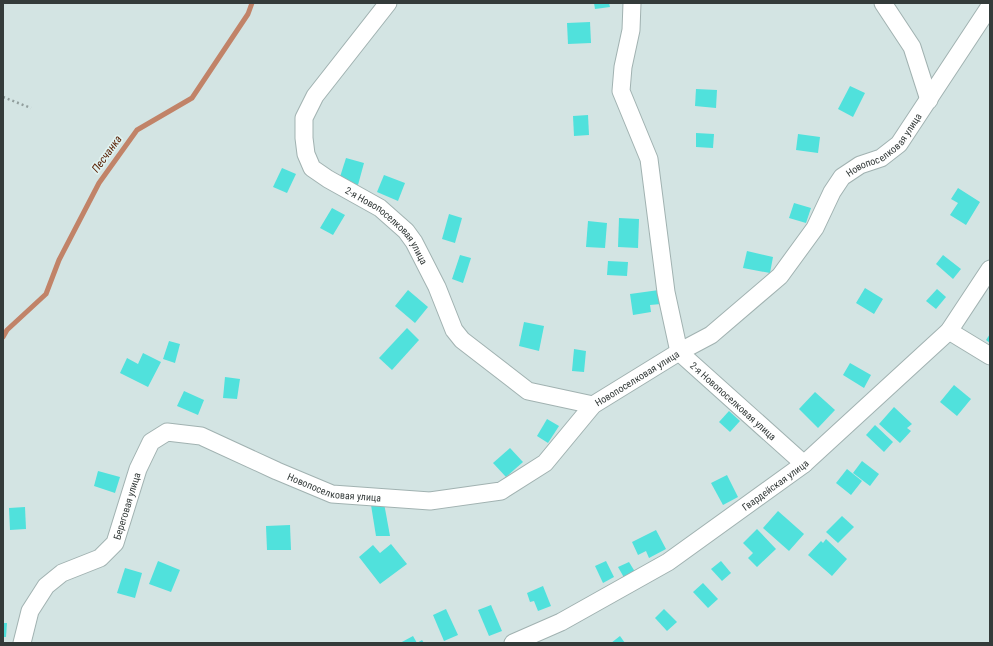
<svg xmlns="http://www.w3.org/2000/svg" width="993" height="646" font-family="'Roboto Condensed',sans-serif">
  <rect width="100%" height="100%" fill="#d3e4e3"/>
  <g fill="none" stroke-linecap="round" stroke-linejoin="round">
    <polyline stroke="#c18368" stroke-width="5" points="3,337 7,330 46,294 59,260 99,183 137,130 192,98 248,14 252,3"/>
  </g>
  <g fill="#50e1dc">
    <polygon points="594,3 609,3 610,7 595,9"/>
    <polygon points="590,22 591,43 568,44 567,23"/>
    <polygon points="850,86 865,93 853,117 838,109"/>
    <polygon points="696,89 717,90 716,108 695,106"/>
    <polygon points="588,115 589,135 574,136 573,116"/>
    <polygon points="696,133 714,134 713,148 696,147"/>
    <polygon points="798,134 820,137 818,153 796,150"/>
    <polygon points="346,158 364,163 358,185 339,180"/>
    <polygon points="282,168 296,174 287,193 273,187"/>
    <polygon points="384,175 405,183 398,201 377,192"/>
    <polygon points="958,188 980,202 966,225 950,215 958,203 951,199"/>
    <polygon points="794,203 811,208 806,223 789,218"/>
    <polygon points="332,208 345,215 333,235 320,228"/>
    <polygon points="449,214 462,218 455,243 442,239"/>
    <polygon points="619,218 639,219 638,248 618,247"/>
    <polygon points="588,221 607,223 605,248 586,247"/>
    <polygon points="747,251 773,257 770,273 743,268"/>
    <polygon points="460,255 471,258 463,283 452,279"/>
    <polygon points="943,255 961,269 953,279 936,264"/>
    <polygon points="608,261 628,262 627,276 607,275"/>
    <polygon points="865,288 883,299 874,314 856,303"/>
    <polygon points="937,289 946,297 936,309 926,301"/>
    <polygon points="408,290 428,307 415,323 395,306"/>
    <polygon points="659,290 661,304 650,305 651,312 633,315 630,294"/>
    <polygon points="524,322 544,326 539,351 519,346"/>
    <polygon points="407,328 419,340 392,370 379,358"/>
    <polygon points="990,334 990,343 986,340"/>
    <polygon points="169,341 180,344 175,363 163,359"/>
    <polygon points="574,349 586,351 584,372 572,371"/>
    <polygon points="143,353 161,362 148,387 120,373 127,358 138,364"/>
    <polygon points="850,363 871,375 864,388 843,375"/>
    <polygon points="225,377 240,379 237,399 223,398"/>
    <polygon points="954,385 971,399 957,416 940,402"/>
    <polygon points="184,391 204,400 198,415 177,406"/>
    <polygon points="815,392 835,410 818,428 799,409"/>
    <polygon points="894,407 912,424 907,428 911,431 900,443 879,424"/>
    <polygon points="729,411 740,421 730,432 719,422"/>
    <polygon points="547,419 559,426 548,443 537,436"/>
    <polygon points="875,425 893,442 884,452 866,435"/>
    <polygon points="510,448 523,462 506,477 493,463"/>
    <polygon points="862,461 879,474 870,486 853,473"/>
    <polygon points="847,469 862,481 851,495 836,483"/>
    <polygon points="98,471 120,477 115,493 94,486"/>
    <polygon points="727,475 738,497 723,505 711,483"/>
    <polygon points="384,503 390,536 376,536 371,505"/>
    <polygon points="25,507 26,529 10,530 9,508"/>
    <polygon points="778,511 804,534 789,551 763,528"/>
    <polygon points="842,516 854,527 838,543 826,532"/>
    <polygon points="290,525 291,550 267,550 266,526"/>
    <polygon points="757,529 776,549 757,567 748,558 753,553 743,543"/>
    <polygon points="656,530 666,549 649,558 646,551 638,555 632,542"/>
    <polygon points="826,539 847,559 832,576 808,555 821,541 823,543"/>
    <polygon points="391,544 407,564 380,584 359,557 373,545 380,553"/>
    <polygon points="158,561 180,570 171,592 149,584"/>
    <polygon points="606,561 614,577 603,583 595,566"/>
    <polygon points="721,561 731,573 722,581 711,569"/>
    <polygon points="629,562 637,575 626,581 618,567"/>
    <polygon points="125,568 142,573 135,598 117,593"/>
    <polygon points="703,583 718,599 708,608 693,592"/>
    <polygon points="543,586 551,606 538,611 534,601 530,602 527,593"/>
    <polygon points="491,605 502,631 489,636 478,610"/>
    <polygon points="446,609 458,635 444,641 433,615"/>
    <polygon points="664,609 677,622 667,631 655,618"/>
    <polygon points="3,623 7,623 6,637 3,637"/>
    <polygon points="413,636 417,643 422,640 424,643 400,643"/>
    <polygon points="620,636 625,643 611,643"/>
  </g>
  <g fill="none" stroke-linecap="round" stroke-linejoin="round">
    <g stroke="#a1b2b1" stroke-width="19">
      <g id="street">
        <path id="s1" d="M388 3 315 96 304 118V138L306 154 312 168 328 179 380 208 406 231 414 242 437 287 454 330 462 340 528 391 593 405"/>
        <path id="s2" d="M632 3 631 30 623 67 621 91 649 159 666 292 679 352 804 464"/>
        <polyline points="883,3 912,47 929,100"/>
        <polyline points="949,331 990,356"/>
        <path id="s3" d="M22 643 30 611 46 586 62 573 100 558 115 543 138 469 151 442 167 432 201 436 277 471 332 494 430 501 501 491 545 463 593 405 679 352 711 335 780 276 815 228 832 192 842 177 860 165 881 158 899 144 990 6"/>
        <path id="s4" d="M513 643 561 622 668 562 804 464 949 331 990 269"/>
      </g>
    </g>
    <polyline stroke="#919e9d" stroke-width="2.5" stroke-dasharray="2 3" stroke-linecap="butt" points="3,97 31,108"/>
    <use href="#street" stroke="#fff" stroke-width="17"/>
  </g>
  <g text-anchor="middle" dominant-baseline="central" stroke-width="3.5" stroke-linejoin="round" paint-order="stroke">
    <g font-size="10" fill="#343b3a" stroke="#e0f2f0">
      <text stroke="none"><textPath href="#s3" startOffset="1146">Новопоселковая улица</textPath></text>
      <text stroke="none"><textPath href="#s1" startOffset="290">2-я Новопоселковая улица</textPath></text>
      <text stroke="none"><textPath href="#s3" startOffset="798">Новопоселковая улица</textPath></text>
      <text stroke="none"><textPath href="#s2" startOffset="431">2-я Новопоселковая улица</textPath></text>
      <text stroke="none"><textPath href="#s4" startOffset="307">Гвардейская улица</textPath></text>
      <text stroke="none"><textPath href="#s3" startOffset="450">Новопоселковая улица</textPath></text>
      <text stroke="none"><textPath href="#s3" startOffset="184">Береговая улица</textPath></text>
    </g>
    <g font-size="11" font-style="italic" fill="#5a2205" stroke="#e0f2f0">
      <text transform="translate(107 154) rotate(-54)">Песчанка</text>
    </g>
  </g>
  <rect width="993" height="646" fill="none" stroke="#343b3a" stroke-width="8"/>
</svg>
